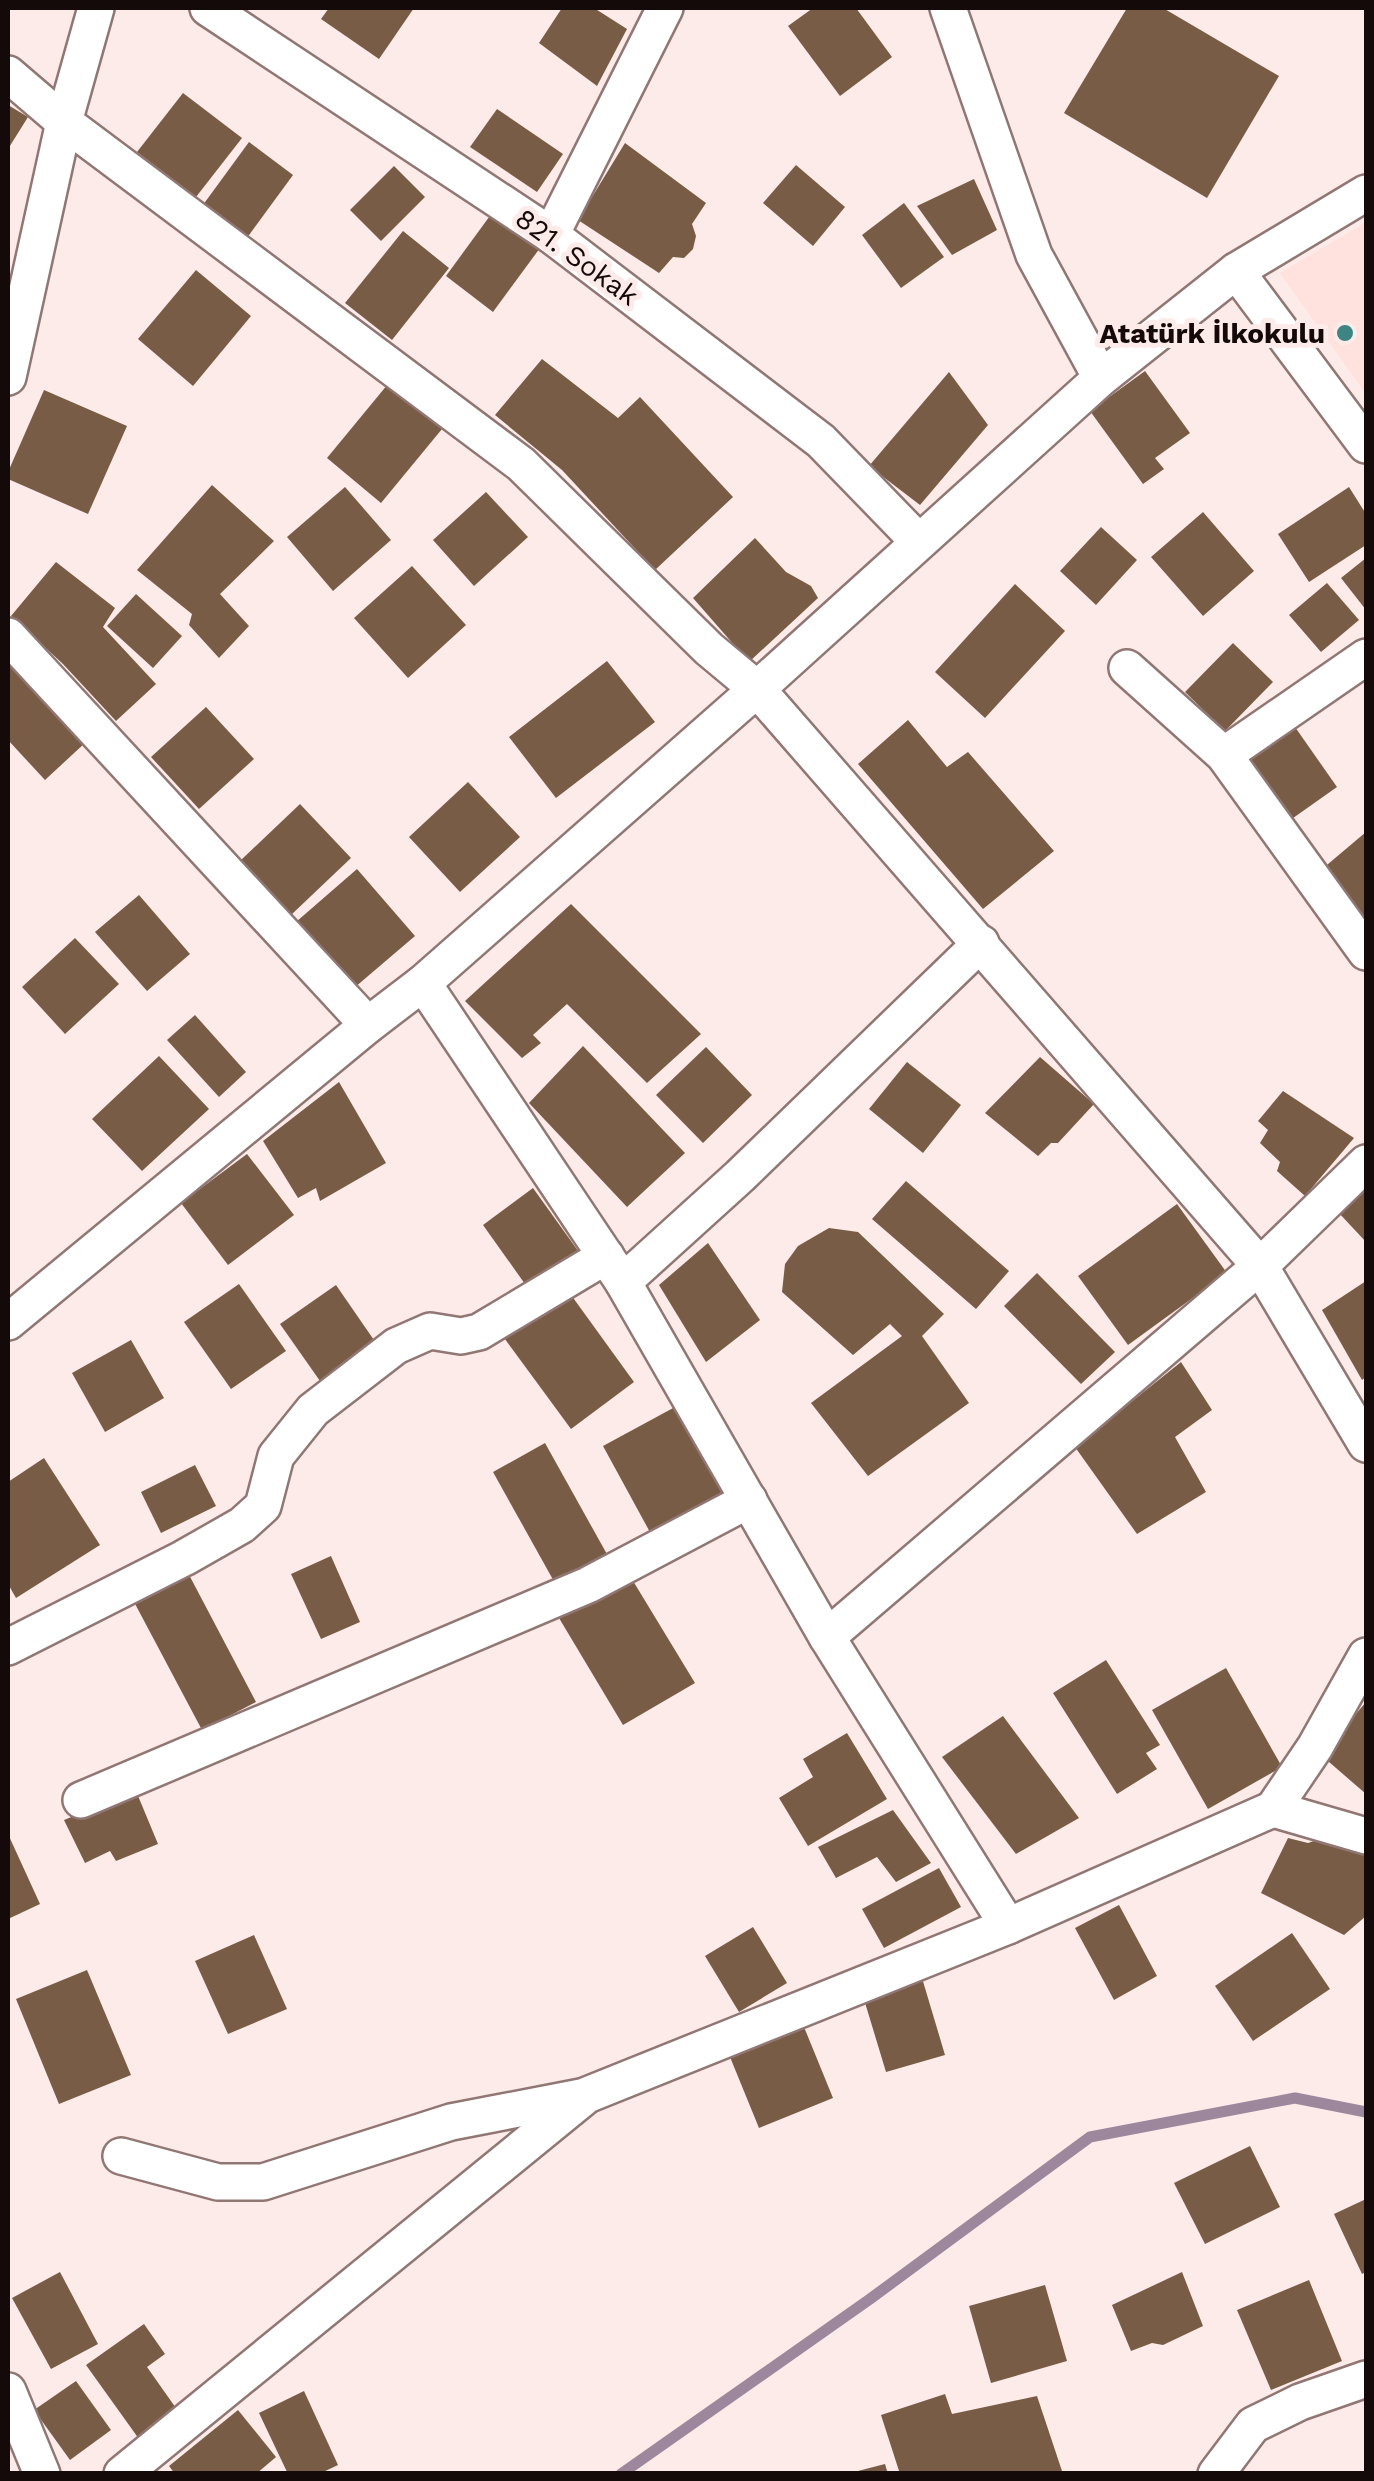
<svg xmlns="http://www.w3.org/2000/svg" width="1374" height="2481" font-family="'Work Sans',sans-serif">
  <rect width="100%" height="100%" fill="#fcebe9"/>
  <polygon fill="#ffe1dd" points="1366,222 1366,394 1280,273"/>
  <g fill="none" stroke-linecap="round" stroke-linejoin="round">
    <polyline stroke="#9c879c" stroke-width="11" points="621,2474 870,2299 1090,2137 1295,2098 1366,2112"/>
  </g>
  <g fill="#785c46">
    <polygon points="329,8 414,8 379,59 321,19"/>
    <polygon points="562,8 594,8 627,29 597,86 539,43"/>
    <polygon points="813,8 856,8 892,57 840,96 788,26"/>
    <polygon points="1127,8 1163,8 1279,76 1207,198 1064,113"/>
    <polygon points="183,93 242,138 196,197 137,152"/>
    <polygon points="8,105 28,117 8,149"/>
    <polygon points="497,109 563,154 537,192 470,147"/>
    <polygon points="249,142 293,175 244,242 200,209"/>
    <polygon points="625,143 706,203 692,224 696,236 693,249 684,258 673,257 659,273 578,220"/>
    <polygon points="796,165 845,207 813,246 763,203"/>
    <polygon points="394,166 425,197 381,241 350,210"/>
    <polygon points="974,179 997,230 952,255 917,206"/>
    <polygon points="904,203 944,257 901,288 862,235"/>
    <polygon points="492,213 540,248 493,312 446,276"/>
    <polygon points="403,231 449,268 392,340 345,303"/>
    <polygon points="196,270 251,316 193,386 138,339"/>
    <polygon points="542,359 618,418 640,397 733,497 655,570 562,470 495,415"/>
    <polygon points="1145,371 1190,433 1155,458 1164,469 1143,484 1090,411"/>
    <polygon points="949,372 988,425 920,505 869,466"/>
    <polygon points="388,384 442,429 381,503 327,458"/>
    <polygon points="44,390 127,426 88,514 8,479 8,472"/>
    <polygon points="212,485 274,541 220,594 249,626 219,658 189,625 192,614 137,570"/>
    <polygon points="345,487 391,540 333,591 287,537"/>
    <polygon points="1349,487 1366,514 1366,545 1309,582 1278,534"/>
    <polygon points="486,492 528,537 474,586 433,540"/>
    <polygon points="1203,512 1254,571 1203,616 1151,557"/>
    <polygon points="1101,527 1137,560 1096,605 1060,571"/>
    <polygon points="755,538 786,572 811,586 818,598 749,662 693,598"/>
    <polygon points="1366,558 1366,610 1341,578"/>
    <polygon points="56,562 115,608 103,627 156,684 116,721 63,664 11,616"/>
    <polygon points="412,566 466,625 408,678 354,618"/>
    <polygon points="1327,583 1359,620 1321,652 1289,615"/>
    <polygon points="1015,584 1065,631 985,718 935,672"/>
    <polygon points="136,594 182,636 153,668 107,626"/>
    <polygon points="1233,643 1273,682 1225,731 1185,692"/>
    <polygon points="8,658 86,742 45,780 8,740"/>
    <polygon points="607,661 655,722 556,798 509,737"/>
    <polygon points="206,707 254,759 199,809 151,757"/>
    <polygon points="908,720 947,767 968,752 1054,851 983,909 858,764"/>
    <polygon points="1295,727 1337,787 1286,823 1243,764"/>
    <polygon points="468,782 520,837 460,892 409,837"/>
    <polygon points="300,804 351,858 291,915 240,861"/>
    <polygon points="1366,832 1366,917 1363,920 1321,870"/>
    <polygon points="357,869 415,936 354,988 296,922"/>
    <polygon points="139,895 190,954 147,991 95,932"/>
    <polygon points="571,904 701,1034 647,1083 567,1004 533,1035 541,1043 522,1058 465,1001"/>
    <polygon points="75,938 119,984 65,1034 22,987"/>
    <polygon points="195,1015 246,1072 219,1097 167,1040"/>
    <polygon points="583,1046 685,1153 627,1207 529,1103"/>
    <polygon points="706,1047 752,1095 703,1143 656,1095"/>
    <polygon points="159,1056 209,1109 142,1171 92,1119"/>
    <polygon points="1040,1057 1094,1104 1058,1143 1051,1143 1038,1156 985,1113"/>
    <polygon points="907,1062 961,1105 923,1153 869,1109"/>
    <polygon points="339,1082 386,1163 320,1201 316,1188 298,1198 263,1141"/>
    <polygon points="1283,1091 1354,1138 1305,1196 1277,1171 1280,1162 1260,1143 1268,1130 1258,1121"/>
    <polygon points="247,1154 294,1215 228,1265 181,1203"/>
    <polygon points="906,1181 1009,1271 976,1309 872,1219"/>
    <polygon points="1366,1184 1366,1242 1338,1212"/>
    <polygon points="533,1188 581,1255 530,1291 483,1225"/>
    <polygon points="1177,1204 1227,1273 1128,1345 1078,1276"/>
    <polygon points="829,1228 858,1232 944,1314 922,1336 969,1403 868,1476 811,1403 902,1336 890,1324 853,1355 782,1292 785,1264 798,1246"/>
    <polygon points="708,1243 760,1320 706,1362 659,1285"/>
    <polygon points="1037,1273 1115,1352 1081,1384 1004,1306"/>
    <polygon points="1366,1281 1366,1377 1362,1380 1322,1310"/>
    <polygon points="239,1284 286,1351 231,1389 184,1322"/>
    <polygon points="336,1285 376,1343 320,1381 280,1324"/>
    <polygon points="566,1288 634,1382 571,1429 502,1335"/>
    <polygon points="131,1340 164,1398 105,1432 72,1373"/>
    <polygon points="1181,1362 1212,1410 1175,1437 1206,1492 1137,1534 1075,1447"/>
    <polygon points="675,1407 723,1495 651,1534 603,1446"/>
    <polygon points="545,1443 608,1556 556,1585 493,1472"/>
    <polygon points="44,1458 100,1545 16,1598 8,1584 8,1482"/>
    <polygon points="195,1465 216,1506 161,1533 141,1492"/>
    <polygon points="331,1556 360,1622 321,1639 291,1574"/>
    <polygon points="187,1571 256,1702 202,1730 133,1600"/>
    <polygon points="630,1576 695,1683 623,1725 559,1618"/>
    <polygon points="1106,1660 1160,1745 1146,1753 1157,1769 1117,1794 1053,1693"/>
    <polygon points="1226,1668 1282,1767 1208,1809 1152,1710"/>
    <polygon points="1366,1702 1366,1794 1321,1755"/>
    <polygon points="1003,1716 1079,1818 1016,1854 942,1757"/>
    <polygon points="847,1733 887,1799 808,1846 779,1798 813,1777 803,1759"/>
    <polygon points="136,1791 158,1844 116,1861 110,1851 85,1863 64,1820"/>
    <polygon points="893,1810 931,1863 896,1882 877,1857 836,1878 818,1847"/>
    <polygon points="8,1834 40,1904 8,1919"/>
    <polygon points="1288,1838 1308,1843 1320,1839 1366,1853 1366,1916 1344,1935 1261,1893"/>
    <polygon points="939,1868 961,1907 884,1948 862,1909"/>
    <polygon points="1119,1905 1157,1976 1114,2000 1075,1928"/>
    <polygon points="753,1927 787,1983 739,2012 705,1956"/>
    <polygon points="1292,1933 1330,1989 1253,2041 1215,1986"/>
    <polygon points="254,1935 287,2009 228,2034 195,1961"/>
    <polygon points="87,1970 131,2075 59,2104 16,1999"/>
    <polygon points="922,1978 945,2055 886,2072 863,1996"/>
    <polygon points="804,2027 833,2098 759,2128 730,2057"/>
    <polygon points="1250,2146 1280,2207 1205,2244 1174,2183"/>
    <polygon points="1366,2199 1366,2272 1362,2274 1334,2214"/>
    <polygon points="60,2272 98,2344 51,2369 12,2298"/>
    <polygon points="1182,2272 1203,2326 1163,2345 1152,2343 1131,2351 1112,2305"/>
    <polygon points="1309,2280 1342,2361 1271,2390 1237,2310"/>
    <polygon points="1045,2285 1067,2361 991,2383 969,2306"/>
    <polygon points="144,2324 165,2354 147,2367 178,2411 139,2439 86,2365"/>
    <polygon points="76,2381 111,2430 70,2460 34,2410"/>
    <polygon points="304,2391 338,2465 319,2474 288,2474 259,2413"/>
    <polygon points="945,2394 952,2414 1037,2396 1063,2474 900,2474 881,2415"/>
    <polygon points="238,2410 276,2457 256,2474 175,2474 169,2466"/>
    <polygon points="885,2464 888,2474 854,2474 854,2472"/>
  </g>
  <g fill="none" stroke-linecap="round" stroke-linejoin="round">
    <g stroke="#917774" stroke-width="40">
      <g id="street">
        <polyline points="208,8 551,235 821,441 918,541"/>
        <polyline points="948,8 1034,255 1101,378"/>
        <polyline points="8,74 64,122 521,464 709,649 757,689 1260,1266 1366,1444"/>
        <polyline points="551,235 665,8"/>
        <polyline points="1236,271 1366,445"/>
        <polyline points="8,377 64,122 96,8"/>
        <polyline points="8,636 368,1025"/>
        <polyline points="1127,668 1224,755 1366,952"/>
        <polyline points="1224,755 1366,657"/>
        <polyline points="423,983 623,1282 827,1637 1008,1926"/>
        <polyline points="623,1282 740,1176 981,943"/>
        <polyline points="8,1322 368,1025 423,983 757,689 1101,378 1236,271 1366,193"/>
        <polyline points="827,1637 1260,1266 1366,1163"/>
        <polyline points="8,1647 184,1558 242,1525 263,1506 276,1456 313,1410 396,1346 430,1331 461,1336 479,1332 606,1256"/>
        <polyline points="81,1800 588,1585 749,1500"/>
        <polyline points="1273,1809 1315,1747 1366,1656"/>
        <polyline points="121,2156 218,2182 263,2182 451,2122 581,2097"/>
        <polyline points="8,2391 42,2474"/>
        <polyline points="122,2474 587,2095 1008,1926 1273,1809 1366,1836"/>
        <polyline points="1216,2474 1253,2425 1300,2402 1366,2379"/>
      </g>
    </g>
    <use href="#street" stroke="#fff" stroke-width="35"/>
  </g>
  <circle fill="#3d8583" stroke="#fcebe9" stroke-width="4" cx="1345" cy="333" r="10"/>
  <g text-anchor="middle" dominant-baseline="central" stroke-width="10" stroke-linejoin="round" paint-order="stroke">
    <g font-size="28" fill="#130a09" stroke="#fcebe9">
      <text transform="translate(577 257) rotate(36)">821. Sokak</text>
    </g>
    <g font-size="28" font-weight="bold" fill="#130a09" stroke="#fcebe9" text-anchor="end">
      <text x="1325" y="333">Atatürk İlkokulu</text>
    </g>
  </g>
  <rect width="1374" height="2481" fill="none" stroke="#130a09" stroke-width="20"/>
</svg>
